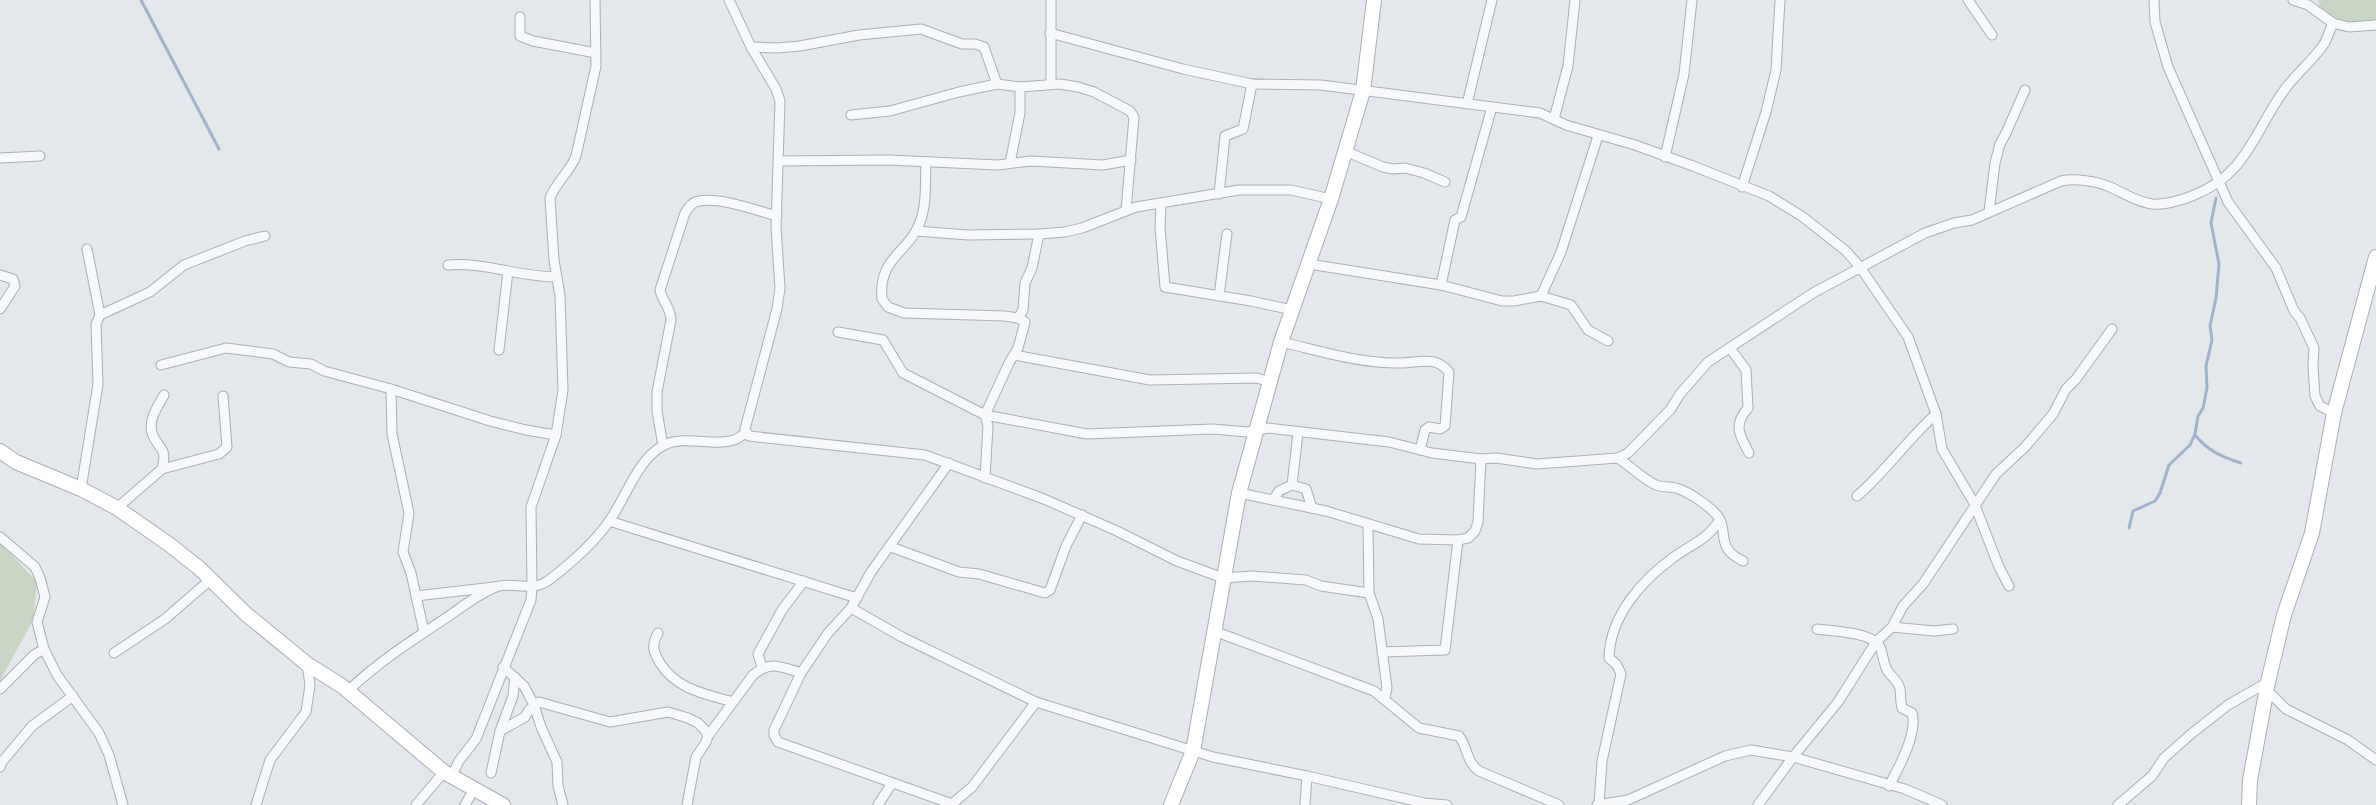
<svg xmlns="http://www.w3.org/2000/svg" width="2376" height="805" font-family="'Source Sans 3',sans-serif">
  <rect width="100%" height="100%" fill="#e4e7ec"/>
  <g fill="#c9d6c5">
    <path d="M2318 0H2376V21C2354 26 2338 21 2320 9Z"/>
    <polygon points="0,542 37,582 33,620 0,681"/>
  </g>
  <g fill="none" stroke-linecap="round" stroke-linejoin="round">
    <g stroke="#9fb4cc" stroke-width="3">
      <polyline points="141,0 219,149"/>
      <path d="M2195 435C2208 451 2222 457 2241 463"/>
      <polyline points="2129,528 2133,511 2155,501 2160,493 2169,465 2190,445 2195,434 2198,416 2203,408 2207,388 2206,366 2212,340 2210,326 2216,298 2219,264 2211,223 2216,198"/>
    </g>
    <g stroke="#a9aeb7" stroke-width="11">
      <g id="street">
        <polyline points="729,0 751,47 776,89 780,101 776,227 780,288 777,309 745,429 749,436 925,455 1044,499 1117,531 1177,561 1223,578 1252,576 1306,580 1321,586 1369,593"/>
        <polyline points="1051,0 1051,84"/>
        <polyline points="1968,0 1992,35"/>
        <polyline points="2154,0 2155,22 2168,67 2228,202 2276,268 2294,311 2300,318 2314,348 2313,366 2315,396 2320,406 2334,413"/>
        <polyline points="2293,0 2308,5 2333,23 2349,27 2376,25"/>
        <polyline points="520,17 520,36 533,41 596,53"/>
        <polyline points="1050,33 1183,69 1252,84 1321,85 1540,113 1566,125 1635,145 1693,166 1769,196 1803,217 1846,251 1860,267 1908,337 1936,414 1942,449 1974,503 1999,567 2009,586"/>
        <polyline points="751,47 777,48 800,46 859,35 921,29 962,44 975,44 984,47 997,84"/>
        <polyline points="1467,104 1492,0"/>
        <polyline points="851,115 890,111 959,92 997,84 1020,87 1060,84 1078,87 1094,92 1130,111 1134,117 1126,210"/>
        <polyline points="1554,119 1568,66 1575,0"/>
        <polyline points="1345,151 1383,167 1393,169 1405,168 1424,173 1445,182"/>
        <polyline points="1665,157 1684,74 1692,0"/>
        <polyline points="0,158 40,156"/>
        <polyline points="779,161 889,160 998,165 1031,161 1103,165 1131,160"/>
        <path d="M926 162C925 182 927 204 920 222 909 253 878 257 882 299L888 307 904 313 1005 316 1018 318 1025 322 1018 348 1009 363 985 415 1087 434 1213 429 1247 432 1268 428 1389 442 1432 453 1481 459 1496 458 1537 464 1618 458 1628 453 1670 410 1680 394 1708 362 1813 293 1925 233 1954 223 1972 220 2061 181C2075 178 2096 181 2110 187 2124 193 2136 202 2152 204 2166 205 2179 201 2192 196 2248 174 2253 133 2285 89 2297 73 2313 60 2324 44 2328 37 2330 29 2333 23"/>
        <polyline points="1010,163 1020,113 1020,87"/>
        <polyline points="1742,187 1766,112 1776,70 1780,0"/>
        <polyline points="1219,194 1225,136 1243,129 1252,84"/>
        <polyline points="1161,204 1160,227 1165,287 1251,301 1292,310"/>
        <polyline points="1989,212 1995,163 2000,144 2006,133 2025,90"/>
        <polyline points="916,231 968,235 1039,234 1065,232 1082,228 1136,207 1239,190 1291,190 1331,199"/>
        <polyline points="87,249 100,315"/>
        <polyline points="1309,264 1441,285 1502,301 1514,301 1541,296 1561,252 1598,136"/>
        <path d="M448 265C485 262 520 277 557 277"/>
        <polyline points="0,275 13,279 15,286 0,309"/>
        <polyline points="1441,285 1455,220 1461,217 1492,107"/>
        <polyline points="1219,296 1227,234"/>
        <polyline points="1541,296 1571,305 1588,330 1608,341"/>
        <polyline points="1018,318 1023,310 1025,283 1032,268 1039,234"/>
        <polyline points="838,332 883,340 903,373 985,415 988,426 985,478"/>
        <path d="M1281 342C1321 351 1361 364 1402 363 1421 362 1436 356 1449 372L1445 426 1440 429 1429 427 1425 430 1420 450"/>
        <path d="M1730 348 1746 370 1748 408C1733 425 1739 434 1749 453"/>
        <polyline points="499,350 508,271"/>
        <polyline points="1014,355 1150,380 1257,378 1270,382"/>
        <polyline points="161,365 226,348 273,354 289,362 311,364 324,371 391,389 490,421 526,430 556,435"/>
        <polyline points="391,389 392,434 409,513 403,552 411,573 424,632"/>
        <path d="M663 446 657 411V392L671 320C671 308 662 301 660 290L685 213C689 207 692 202 699 201 721 197 755 210 777 216"/>
        <path d="M1618 458C1630 466 1643 479 1656 485 1663 488 1672 486 1679 489 1690 493 1706 504 1714 512 1732 529 1712 546 1743 561"/>
        <polyline points="949,463 871,572 851,608 828,633 801,673 774,730 774,735 778,742 952,804 972,787 1036,702"/>
        <path d="M162 469C168 445 158 451 152 433 148 420 158 406 164 395"/>
        <polyline points="1292,485 1298,433"/>
        <polyline points="81,489 98,384 96,324 100,315 150,292 184,265 245,241 265,236"/>
        <polyline points="1239,493 1326,511 1419,539 1458,540 1468,538 1475,531 1478,522 1481,459"/>
        <path d="M1857 496C1886 471 1907 440 1936 414"/>
        <polyline points="1273,500 1279,491 1292,485 1306,489 1312,508"/>
        <polyline points="117,508 162,469 219,454 227,447 223,396"/>
        <polyline points="609,521 857,598"/>
        <polyline points="1368,525 1369,593 1378,619 1387,688 1385,698"/>
        <polyline points="0,537 35,567 40,578 45,597 37,622 44,649 57,675 99,733 109,755 123,805"/>
        <polyline points="891,547 959,572 979,574 1045,593 1050,590 1066,546 1082,515"/>
        <polyline points="416,596 494,587"/>
        <polyline points="851,608 902,637 1036,702 1213,757 1307,776 1424,803 1447,805"/>
        <polyline points="1892,627 1934,631 1953,629"/>
        <path d="M1817 629C1832 631 1872 632 1880 647 1883 654 1883 662 1887 670 1891 677 1898 680 1900 689 1901 696 1900 701 1902 708L1912 713C1918 733 1899 767 1889 786"/>
        <path d="M1214 631 1374 691 1419 728 1459 736C1468 747 1466 762 1479 771L1559 805"/>
        <path d="M658 633C651 646 653 651 660 663 676 689 705 694 733 702"/>
        <polyline points="1382,652 1445,650 1458,540"/>
        <polyline points="114,653 165,619 210,580"/>
        <polyline points="503,667 524,686 534,705 541,727 557,762 558,786 563,805"/>
        <polyline points="762,667 758,654 782,610 804,581"/>
        <polyline points="0,689 34,655 44,649"/>
        <polyline points="2267,690 2286,709 2348,740 2376,760"/>
        <path d="M348 691C378 662 411 641 446 618 462 607 478 594 496 587 514 581 532 593 549 580 570 564 595 542 610 520 626 497 637 461 662 446 685 434 712 447 734 440 738 439 742 435 746 433"/>
        <polyline points="500,731 525,717 529,710 539,702 610,722 668,712 688,718 698,723 705,730 708,736 706,742 696,757 687,805"/>
        <path d="M708 736 753 675C771 660 781 667 801 673"/>
        <polyline points="0,767 2,762 32,726 73,696"/>
        <polyline points="491,773 500,731 513,696 515,677"/>
        <path d="M451 777 459 761 476 739 531 600 532 587 531 507 556 435 563 390 560 296 554 260 550 198C556 182 570 172 576 156L596 66 595 0"/>
        <polyline points="256,805 270,760 306,712 310,685 307,664"/>
        <polyline points="416,805 444,772"/>
        <polyline points="465,805 474,789"/>
        <polyline points="878,805 892,783"/>
        <polyline points="1305,805 1307,776"/>
        <polyline points="1597,805 1628,800 1725,756 1751,750 1793,757 1905,789 1942,805"/>
        <path d="M1599 805 1602 761 1621 674 1617 665 1609 658C1610 616 1641 581 1674 557 1695 542 1704 542 1720 520"/>
        <polyline points="1758,805 1793,757 1838,702 1876,642 1892,627 1903,606 1923,584 1996,474 2025,447 2053,414 2066,389 2076,379 2112,329"/>
        <polyline points="2118,805 2152,776 2164,758 2191,734 2228,705 2268,682"/>
      </g>
    </g>
    <g stroke="#a9aeb7" stroke-width="16">
      <g id="secondary">
        <polyline points="0,451 16,462 81,489 117,508 170,545 199,568 246,614 307,664 342,686 444,772 503,805"/>
        <polyline points="1171,805 1193,751 1239,493 1281,342 1331,199 1363,91 1374,0"/>
        <polyline points="2249,805 2250,780 2268,682 2284,615 2312,533 2334,413 2376,257"/>
      </g>
    </g>
    <use href="#street" stroke="#f7f8fa" stroke-width="9"/>
    <use href="#secondary" stroke="#fff" stroke-width="14"/>
  </g>
</svg>
